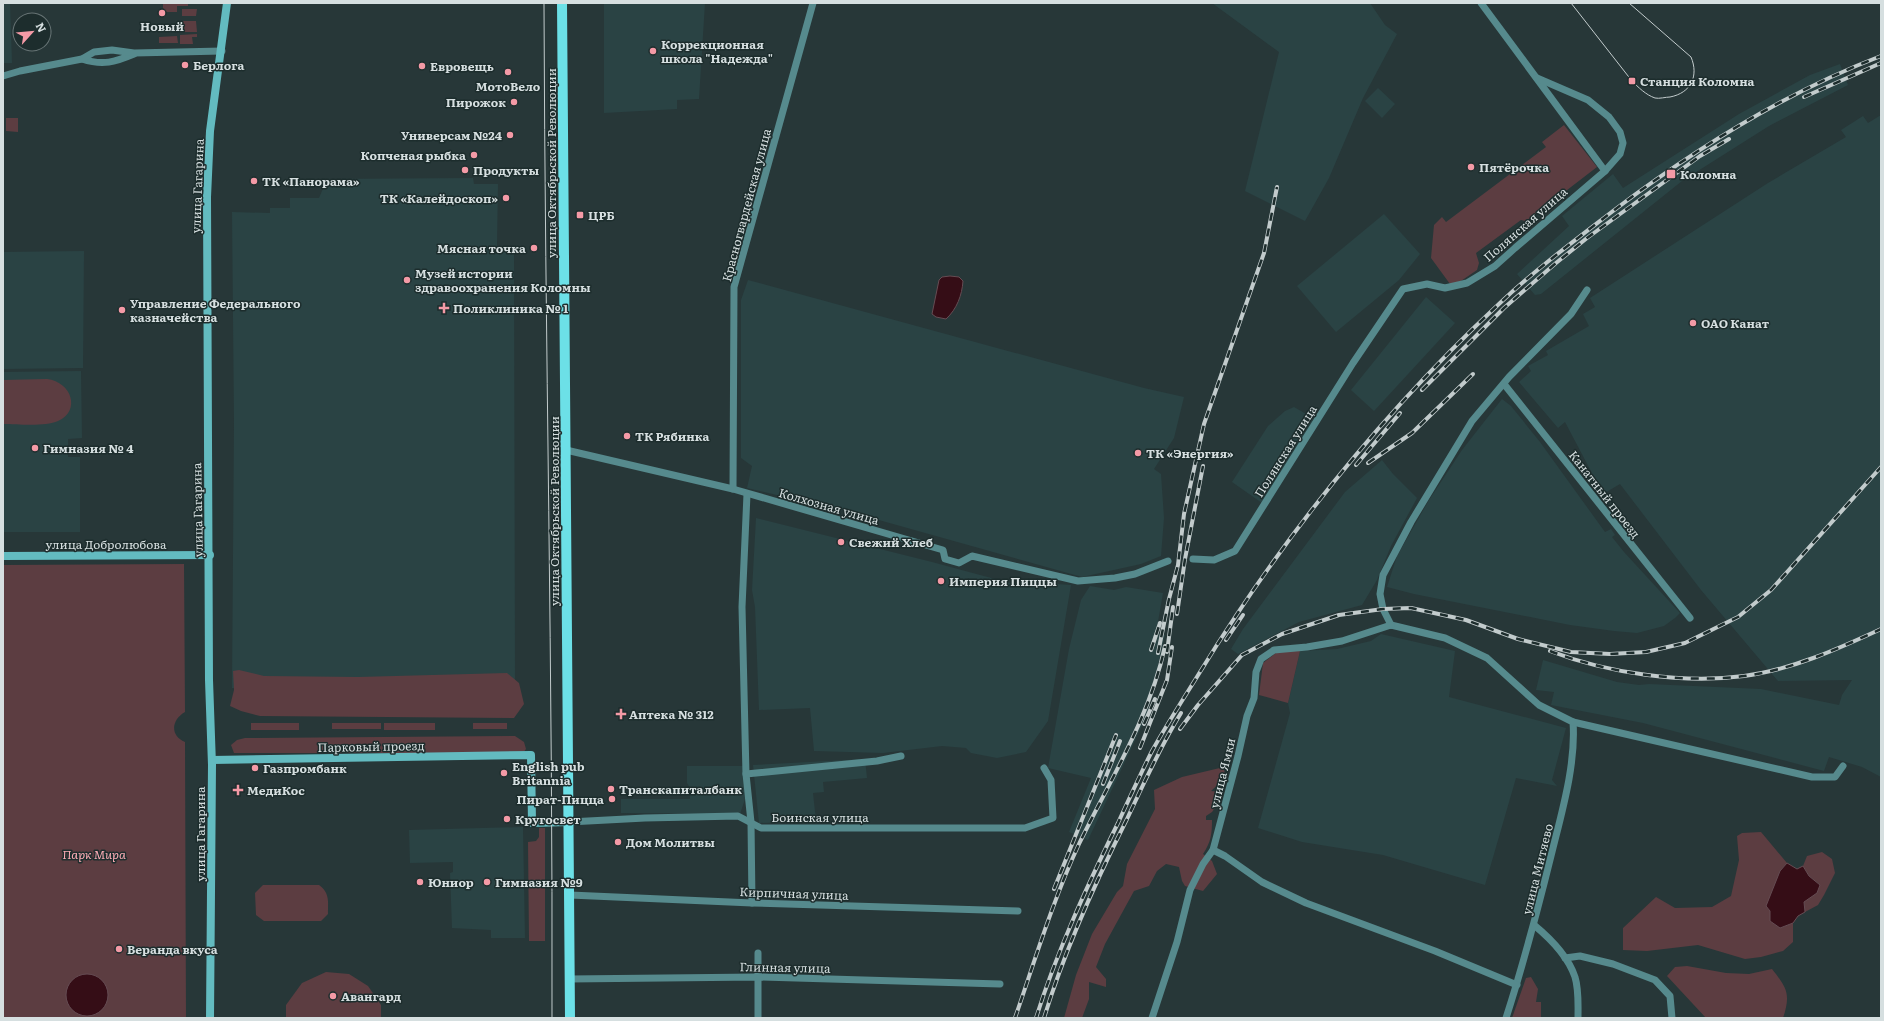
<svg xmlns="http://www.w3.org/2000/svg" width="1884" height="1021" font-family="Literata,serif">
  <rect width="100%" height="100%" fill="#273738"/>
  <g fill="#2a4344">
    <polygon points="3,3 10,3 12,63 3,63"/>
    <polygon points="604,3 705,3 699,99 677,100 677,109 604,113"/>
    <polygon points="1212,3 1370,3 1385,25 1397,34 1363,98 1329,178 1305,221 1245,191 1279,52"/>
    <polygon points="1840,64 1848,85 1769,126 1682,181 1541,294 1535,295 1517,274 1569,226 1562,216 1613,174 1623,188 1739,114 1810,75"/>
    <polygon points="1378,88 1395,104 1382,118 1365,101"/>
    <polygon points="1881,115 1881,777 1862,767 1829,757 1824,771 1643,723 1551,705 1554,692 1536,690 1543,660 1617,682 1639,685 1649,684 1761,689 1839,705 1842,695 1852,680 1778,681 1701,590 1620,484 1603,494 1565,422 1558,428 1519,382 1531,371 1528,366 1548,355 1546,351 1589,326 1583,314 1595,307 1590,298 1768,183 1846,137 1841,130 1863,116 1868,123"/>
    <polygon points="473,178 474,184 498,184 497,245 499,252 514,251 515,686 232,688 234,422 232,212 270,213 270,208 290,208 290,198 319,198 327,179"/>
    <polygon points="1384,214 1420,254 1399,280 1336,332 1297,286"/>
    <polygon points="84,251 83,368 3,369 3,252"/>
    <polygon points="748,280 1144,388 1184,397 1174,438 1154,469 1161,474 1164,518 1161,556 1141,564 1082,577 861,515 747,488 752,466 741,458 741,300"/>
    <polygon points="1426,297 1455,323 1374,411 1351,390"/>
    <polygon points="81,371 82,438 68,439 68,457 80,457 80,532 3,532 3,372"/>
    <polygon points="1502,399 1511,406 1540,442 1605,532 1611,529 1615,535 1612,537 1624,552 1680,613 1675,618 1664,626 1637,633 1614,631 1570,625 1414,594 1387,587 1397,556 1429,500 1462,450"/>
    <polygon points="1294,407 1313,418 1312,422 1262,503 1232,482 1268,426 1285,411"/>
    <polygon points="1382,460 1393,474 1417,498 1391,546 1377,580 1362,605 1299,622 1238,654 1231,649 1243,629 1345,492"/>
    <polygon points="756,518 932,562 1021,586 1028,588 1029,582 1071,585 1048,721 1026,752 997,758 971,753 966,748 942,746 883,753 814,751 810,708 759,710 755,607 752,590"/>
    <polygon points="1090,586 1114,590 1126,587 1163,593 1156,633 1165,635 1147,715 1088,840 1069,832 1091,778 1048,768 1069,649 1081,600"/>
    <polygon points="1381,634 1455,651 1449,697 1566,728 1552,780 1557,786 1516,778 1485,885 1383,855 1302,842 1258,828 1290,713 1288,703 1300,651 1337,649 1371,641"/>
    <polygon points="865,759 867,778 823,782 824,792 813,793 816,821 759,823 753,765"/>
    <polygon points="687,766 743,766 745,799 740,814 621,813 621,799 690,799 690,788 687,783"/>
    <polygon points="523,827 525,938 491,938 491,930 452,928 450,873 453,872 453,862 410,863 409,830"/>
  </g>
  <g fill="#5c3d41">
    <polygon points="163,3 188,3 188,6 177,6 177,12 163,12"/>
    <polygon points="182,9 197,9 196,16 182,16"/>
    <polygon points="182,21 196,21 197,32 180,32"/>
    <polygon points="197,34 197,37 192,37 193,44 180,44 180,35"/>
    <polygon points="177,36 178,43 159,43 159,37"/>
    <polygon points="6,118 18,118 18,132 6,131"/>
    <polygon points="1564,125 1597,167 1532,217 1525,221 1521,220 1476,253 1479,263 1477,270 1458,283 1450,284 1431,258 1434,225 1442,217 1446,222 1546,147 1542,142"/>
    <path d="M47 379C72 382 81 411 58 421 45 427 18 424 3 424V380Z"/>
    <path d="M184 564 185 712C171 720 170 736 185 742L186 1018H3V565Z"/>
    <polygon points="1281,649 1300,651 1288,703 1259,695 1263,663"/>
    <polygon points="239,670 264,676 358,677 507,673 519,683 524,704 514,718 260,716 241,711 230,706 234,690 233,671"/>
    <rect x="251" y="723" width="48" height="7"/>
    <rect x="332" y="723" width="49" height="6"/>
    <rect x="384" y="723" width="51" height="7"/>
    <rect x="473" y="723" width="34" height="6"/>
    <polygon points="515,736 524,742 526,749 523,753 234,753 231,745 237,740 245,738"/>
    <path d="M1224 767 1225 778 1211 791 1221 792 1222 798 1212 812 1206 816V820H1212C1212 834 1211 842 1203 854L1212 861 1217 874 1203 891 1185 886 1182 881 1179 867 1166 864 1157 871 1149 886 1134 891 1105 944 1096 967 1106 979V987L1089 982V999L1082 1018H1064L1076 975 1092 934 1117 892 1123 886 1127 864 1155 809 1154 790 1182 777Z"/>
    <polygon points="539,828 545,828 545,941 529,941 528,842 536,841 539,837"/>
    <polygon points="1761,832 1787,863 1780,871 1767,906 1780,928 1793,923 1793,942 1783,951 1761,957 1745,959 1698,945 1647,951 1623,950 1623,928 1656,897 1675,908 1712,907 1731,896 1739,860 1737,836 1742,833"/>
    <polygon points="1822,852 1832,859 1835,873 1824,895 1818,905 1805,912 1804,902 1820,885 1809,876 1803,866 1807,856"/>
    <path d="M263 885H319C330 893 328 902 328 914L321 921H264L256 915 255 893Z"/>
    <path d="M1687 966 1726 973 1749 974 1772 969C1787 988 1791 994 1783 1018H1706L1667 976 1675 967Z"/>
    <polygon points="326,972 349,974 368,986 381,1005 381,1018 286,1018 286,1005 302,983"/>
    <polygon points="1531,977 1538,989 1536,1002 1541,1002 1541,1018 1512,1018 1526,978"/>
  </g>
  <g fill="#350d16" stroke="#654c53">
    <path d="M950 276 959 277 963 281C962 295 957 309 946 319L936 317 932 314 939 280 942 277Z"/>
    <polygon points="1787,863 1797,869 1803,866 1809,876 1820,885 1817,893 1804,902 1805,912 1798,916 1793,923 1780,928 1770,921 1770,911 1766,906 1780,871"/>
    <circle cx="87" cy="995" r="21"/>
  </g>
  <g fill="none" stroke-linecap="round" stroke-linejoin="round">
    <g stroke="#568a8d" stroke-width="7">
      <polyline points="1481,3 1605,171"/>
      <path d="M82 59C103 66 115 62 134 54"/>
      <polyline points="3,76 20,71 82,59 94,52 112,50 134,53 222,51"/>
      <polyline points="1504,384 1690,618"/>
      <polyline points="566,450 733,489 943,550 945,559 959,563 972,556 1078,581 1115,578 1135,574 1168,561"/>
      <polyline points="733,489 734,287 813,3"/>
      <polyline points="747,494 742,607 746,774 751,822 752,903"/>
      <polyline points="1193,559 1214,560 1235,551 1353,363 1403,289 1427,284 1445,288 1467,283 1495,266 1515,248 1605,171 1620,154 1623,143 1620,132 1609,117 1588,100 1537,78"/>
      <path d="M1391 625 1445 638 1487 658 1539 705 1573 722C1576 762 1563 808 1553 848 1539 905 1524 962 1506 1018"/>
      <polyline points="1391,625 1383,609 1380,594 1383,575 1411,522 1472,421 1509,377 1571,314 1587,290"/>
      <polyline points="1573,722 1812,777 1835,777 1843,766"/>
      <polyline points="746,774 877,761 901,756"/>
      <polyline points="569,822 645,818 738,816 761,828 1025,828 1053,818 1051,780 1044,768"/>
      <polyline points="1213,850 1225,856 1262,882 1306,903 1435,951 1517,985"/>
      <polyline points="570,895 752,903 1018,911"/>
      <path d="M1534 925C1551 939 1568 956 1575 977 1579 990 1578 1005 1578 1018"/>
      <polyline points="758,953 758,1018"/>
      <polyline points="1565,958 1580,956 1613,964 1655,980 1670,996 1672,1018"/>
      <polyline points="569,979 758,977 1000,984"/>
      <polyline points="1152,1018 1177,942 1190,890 1203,864 1213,850 1238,756 1247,716 1254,698 1256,672 1261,659 1274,650 1307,647 1342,641 1391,625"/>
    </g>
    <g stroke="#63bbc0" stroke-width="8">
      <polyline points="3,556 210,555"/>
      <polyline points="212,760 531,755 532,823 569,822"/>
      <polyline points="210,1018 212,765 209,680 207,197 210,131 227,3"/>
    </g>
    <polyline stroke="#6ce0e7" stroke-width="10" points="562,3 570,1018"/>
    <g stroke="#c2cbcc" stroke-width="1">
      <path d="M544 3C545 341 553 680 552 1018"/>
      <path d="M1571 3 1632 81C1638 87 1646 95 1655 98 1659 99 1666 97 1670 97 1691 93 1699 76 1691 57L1629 3"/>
    </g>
    <g stroke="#c2cbcc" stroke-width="4">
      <g id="rail">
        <polyline points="1804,97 1881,63"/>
        <polyline points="1422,390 1504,308 1556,263 1587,238 1700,156 1729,139"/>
        <polyline points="1368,463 1412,433 1473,374"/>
        <polyline points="1356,465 1400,413"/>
        <polyline points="1177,614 1185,559 1203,466"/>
        <polyline points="1226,640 1243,615"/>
        <polyline points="1151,650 1160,623"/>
        <path d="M1550 651C1607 673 1683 684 1744 676 1791 670 1838 649 1881 629"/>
        <polyline points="1167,652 1173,607"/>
        <polyline points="1158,653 1169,599 1178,565 1184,514 1204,424 1264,253 1277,187"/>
        <polyline points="1144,724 1155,699"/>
        <polyline points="1180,729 1198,705 1242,655 1282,634 1339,615 1383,609 1411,608 1466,620 1518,639 1571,652 1610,654 1646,652 1685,643 1738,617 1771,590 1881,467"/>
        <polyline points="1140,748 1167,680 1172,647"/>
        <polyline points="1103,784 1120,741"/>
        <polyline points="1054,889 1116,735"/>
        <path d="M1015 1018C1035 960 1053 900 1079 844 1110 780 1150 717 1165 646"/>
        <path d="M1036 1018C1057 951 1087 886 1118 823 1129 799 1140 775 1152 751 1167 724 1184 698 1200 672 1283 537 1384 411 1500 303 1535 270 1574 241 1613 211 1695 149 1784 93 1881 56"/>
        <path d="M1044 1018C1065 949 1095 883 1127 819 1144 783 1160 747 1181 713"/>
      </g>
    </g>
    <use href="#rail" stroke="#1d2d2d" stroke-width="2.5" stroke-dasharray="8" stroke-linecap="butt"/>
  </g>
  <g fill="#f49aa6" stroke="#1d2d2d" stroke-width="1.5">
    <circle cx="162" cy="13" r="4"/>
    <circle cx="653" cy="51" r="4"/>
    <circle cx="185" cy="65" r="4"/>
    <circle cx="422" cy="66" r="4"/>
    <circle cx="508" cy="72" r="4"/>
    <rect x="1628" y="77" width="8" height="8" rx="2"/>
    <circle cx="514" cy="102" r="4"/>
    <circle cx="510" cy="135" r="4"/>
    <circle cx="474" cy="155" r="4"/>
    <circle cx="1471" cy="167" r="4"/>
    <circle cx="465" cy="170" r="4"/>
    <rect x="1666" y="169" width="10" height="10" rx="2"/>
    <circle cx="254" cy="181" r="4"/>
    <circle cx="506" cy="198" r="4"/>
    <rect x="576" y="211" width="8" height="8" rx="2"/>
    <circle cx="534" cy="248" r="4"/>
    <circle cx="407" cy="280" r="4"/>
    <path d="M442 302h4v4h4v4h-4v4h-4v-4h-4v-4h4z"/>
    <circle cx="122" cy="310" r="4"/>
    <circle cx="1693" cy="323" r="4"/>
    <circle cx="627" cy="436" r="4"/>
    <circle cx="35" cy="448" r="4"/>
    <circle cx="1138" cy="453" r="4"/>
    <circle cx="841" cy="542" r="4"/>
    <circle cx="941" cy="581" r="4"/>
    <path d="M619 708h4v4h4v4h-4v4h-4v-4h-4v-4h4z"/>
    <circle cx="255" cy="768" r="4"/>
    <circle cx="504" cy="773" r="4"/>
    <circle cx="611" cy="789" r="4"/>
    <path d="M236 784h4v4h4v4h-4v4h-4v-4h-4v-4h4z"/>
    <circle cx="612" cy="799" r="4"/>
    <circle cx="507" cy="819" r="4"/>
    <circle cx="618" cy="842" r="4"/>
    <circle cx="420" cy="882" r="4"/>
    <circle cx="487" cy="882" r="4"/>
    <circle cx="119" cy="949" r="4"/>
    <circle cx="333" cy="996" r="4"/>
  </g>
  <g text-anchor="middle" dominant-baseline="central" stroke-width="3" stroke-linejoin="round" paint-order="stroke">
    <g font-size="12" font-weight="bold" fill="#d6dfe0" stroke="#1d2d2d" text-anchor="start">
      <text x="162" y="26" text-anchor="middle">Новый</text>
      <text x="661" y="44">Коррекционная<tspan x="661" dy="14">школа "Надежда"</tspan></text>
      <text x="193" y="65">Берлога</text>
      <text x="430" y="66">Евровещь</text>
      <text x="1640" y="81">Станция Коломна</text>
      <text x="508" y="86" text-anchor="middle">МотоВело</text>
      <text x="506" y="102" text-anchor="end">Пирожок</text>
      <text x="502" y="135" text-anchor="end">Универсам №24</text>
      <text x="466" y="155" text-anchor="end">Копченая рыбка</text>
      <text x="1479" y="167">Пятёрочка</text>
      <text x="473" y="170">Продукты</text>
      <text x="1680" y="174">Коломна</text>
      <text x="262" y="181">ТК «Панорама»</text>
      <text x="498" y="198" text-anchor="end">ТК «Калейдоскоп»</text>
      <text x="588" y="215">ЦРБ</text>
      <text x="526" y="248" text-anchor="end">Мясная точка</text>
      <text x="415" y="273">Музей истории<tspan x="415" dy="14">здравоохранения Коломны</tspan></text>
      <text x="130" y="303">Управление Федерального<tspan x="130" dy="14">казначейства</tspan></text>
      <text x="453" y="308">Поликлиника № 1</text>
      <text x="1701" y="323">ОАО Канат</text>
      <text x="635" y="436">ТК Рябинка</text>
      <text x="43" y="448">Гимназия № 4</text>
      <text x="1146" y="453">ТК «Энергия»</text>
      <text x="849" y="542">Свежий Хлеб</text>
      <text x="949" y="581">Империя Пиццы</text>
      <text x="629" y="714">Аптека № 312</text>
      <text x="512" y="766">English pub<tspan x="512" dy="14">Britannia</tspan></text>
      <text x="263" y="768">Газпромбанк</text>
      <text x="619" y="789">Транскапиталбанк</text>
      <text x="247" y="790">МедиКос</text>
      <text x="604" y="799" text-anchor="end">Пират-Пицца</text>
      <text x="515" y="819">Кругосвет</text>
      <text x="626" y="842">Дом Молитвы</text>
      <text x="428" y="882">Юниор</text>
      <text x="495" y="882">Гимназия №9</text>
      <text x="127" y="949">Веранда вкуса</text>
      <text x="341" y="996">Авангард</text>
    </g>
    <g font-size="12" fill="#d6dfe0" stroke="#1d2d2d">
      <text transform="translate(551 163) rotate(-90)">улица Октябрьской Революции</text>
      <text transform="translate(197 186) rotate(-88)">улица Гагарина</text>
      <text transform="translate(746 205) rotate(-75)">Красногвардейская улица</text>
      <text transform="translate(1525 224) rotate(-41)">Полянская улица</text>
      <text transform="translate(1285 451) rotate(-58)">Полянская улица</text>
      <text transform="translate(1605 494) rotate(52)">Канатный проезд</text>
      <text transform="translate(829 506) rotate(16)">Колхозная улица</text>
      <text transform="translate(197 510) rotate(-91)">улица Гагарина</text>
      <text transform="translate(554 511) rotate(-90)">улица Октябрьской Революции</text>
      <text x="106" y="544">улица Добролюбова</text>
      <text transform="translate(371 746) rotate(-1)">Парковый проезд</text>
      <text transform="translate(1222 773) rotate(-76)">улица Ямки</text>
      <text x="820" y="817">Боинская улица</text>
      <text transform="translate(200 834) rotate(-90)">улица Гагарина</text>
      <text transform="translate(1537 869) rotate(-76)">улица Митяево</text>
      <text transform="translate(794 893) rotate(2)">Кирпичная улица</text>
      <text transform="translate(785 967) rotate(1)">Глинная улица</text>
    </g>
    <g font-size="12" font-style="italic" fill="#faabb4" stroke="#1d2d2d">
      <text x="94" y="854">Парк Мира</text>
    </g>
  </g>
  <rect width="1884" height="1021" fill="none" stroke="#d6dfe0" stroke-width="8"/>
  <g transform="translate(32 32) rotate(63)"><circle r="19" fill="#1d2d2d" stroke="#677475"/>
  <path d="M0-3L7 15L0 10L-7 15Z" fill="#f49aa6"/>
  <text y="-6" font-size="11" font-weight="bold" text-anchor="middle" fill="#d6dfe0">N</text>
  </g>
</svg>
